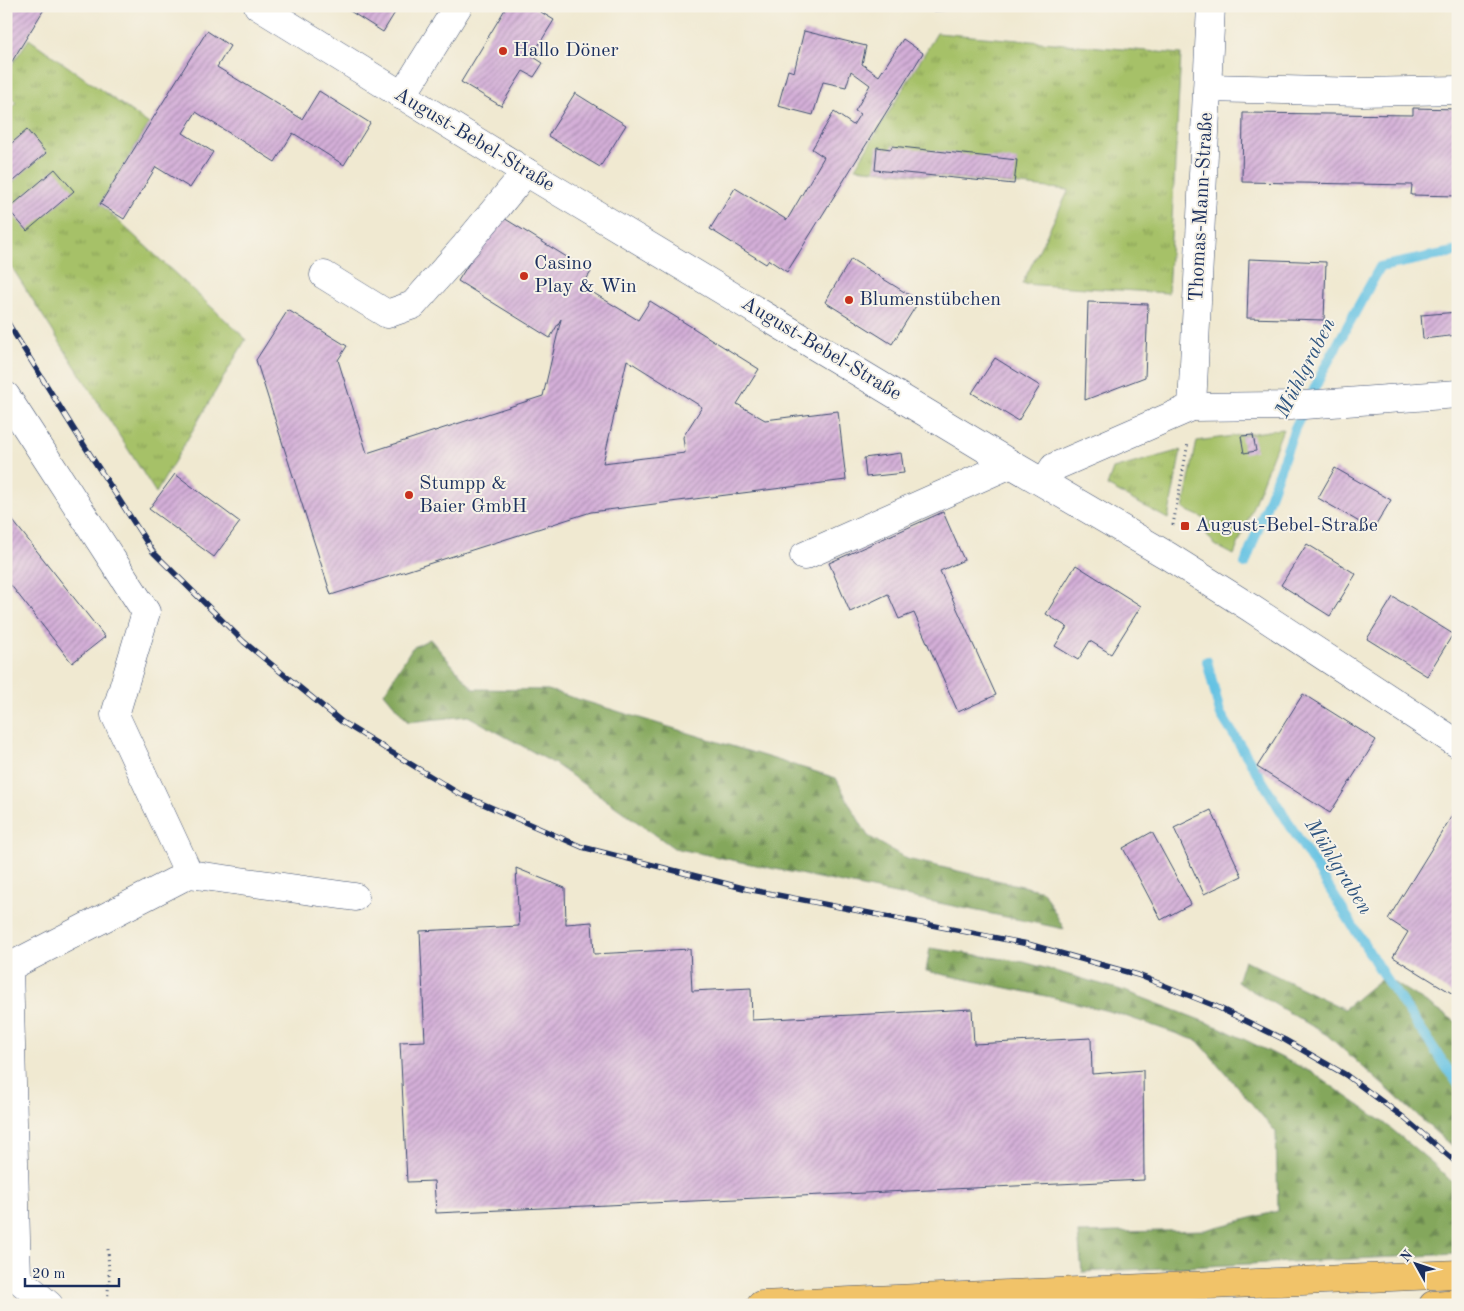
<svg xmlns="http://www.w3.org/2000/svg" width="1464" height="1311" font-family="'Old Standard TT',serif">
  <defs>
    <pattern id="grass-tufts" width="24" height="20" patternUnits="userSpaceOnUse" patternTransform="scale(1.25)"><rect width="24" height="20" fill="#a6c167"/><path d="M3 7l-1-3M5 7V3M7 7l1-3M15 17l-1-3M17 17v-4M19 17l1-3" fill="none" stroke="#869d58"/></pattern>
    <pattern id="forest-firs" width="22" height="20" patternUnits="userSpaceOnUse" patternTransform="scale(1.25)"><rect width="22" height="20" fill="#84a75c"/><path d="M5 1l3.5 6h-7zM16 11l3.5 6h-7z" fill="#6b884f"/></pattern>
    <pattern id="building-hatch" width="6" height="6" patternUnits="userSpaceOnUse" patternTransform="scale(1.25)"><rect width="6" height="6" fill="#d4afd8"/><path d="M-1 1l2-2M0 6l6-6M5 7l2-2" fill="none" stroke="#ab8fb2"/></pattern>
  </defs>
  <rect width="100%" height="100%" fill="#f7f3e8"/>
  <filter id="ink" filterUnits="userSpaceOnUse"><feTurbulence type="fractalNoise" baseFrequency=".02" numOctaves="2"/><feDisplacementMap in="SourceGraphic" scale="10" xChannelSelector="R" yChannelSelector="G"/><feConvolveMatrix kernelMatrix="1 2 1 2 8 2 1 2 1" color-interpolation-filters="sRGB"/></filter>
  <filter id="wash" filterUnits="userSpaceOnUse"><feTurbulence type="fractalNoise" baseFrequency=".0096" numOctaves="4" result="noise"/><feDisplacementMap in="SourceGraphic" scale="20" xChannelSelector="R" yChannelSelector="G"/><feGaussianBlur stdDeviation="1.12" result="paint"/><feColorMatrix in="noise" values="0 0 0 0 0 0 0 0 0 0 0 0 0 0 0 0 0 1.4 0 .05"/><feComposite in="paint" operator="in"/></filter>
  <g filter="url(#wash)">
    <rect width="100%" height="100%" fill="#f0e9d1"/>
    <g fill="url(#grass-tufts)" stroke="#607862">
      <polygon points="937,33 1181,54 1168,293 1022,284 1069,190 855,168"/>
      <polygon points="29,39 149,124 100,204 246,339 156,493 6,258 6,113 16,103 6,91 6,73"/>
      <polygon points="1181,450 1168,519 1107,486 1113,469"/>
    </g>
    <g fill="url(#forest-firs)" stroke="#506b5d">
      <polygon points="430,639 473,689 548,690 836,778 850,805 868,836 907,859 1043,891 1064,929 674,848 555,764 468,716 408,722 384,693 412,648"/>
      <polygon points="930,948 1024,962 1125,991 1221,1028 1313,1073 1382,1121 1436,1166 1458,1188 1458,1254 1082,1272 1078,1233 1205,1230 1278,1211 1276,1132 1198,1041 1116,1013 1060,999 926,971"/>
      <polygon points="1244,960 1344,1009 1384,976 1458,1023 1458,1152 1327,1035 1237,982"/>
    </g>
    <polygon fill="#a6c167" stroke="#607862" points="1283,429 1234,555 1215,545 1205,532 1210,521 1183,509 1197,441"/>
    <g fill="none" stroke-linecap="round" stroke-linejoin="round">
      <g stroke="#65c2e3" stroke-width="10">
        <polyline points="1245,564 1295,428 1325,367 1380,267 1458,251"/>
        <polyline points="1207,661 1220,713 1384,976 1458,1084"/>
      </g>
    </g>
    <g id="blocks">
      <g fill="url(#building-hatch)" fill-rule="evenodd">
        <polygon points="8,6 46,6 6,71 6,9"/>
        <polygon points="342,6 399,6 383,32"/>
        <polygon points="507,6 531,6 554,20 532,56 543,63 534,77 523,71 501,106 461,82"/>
        <polygon points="932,6 960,6 961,10 932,11"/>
        <polygon points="207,31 230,46 217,67 302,119 319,91 370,123 344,165 293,133 275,162 196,112 183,133 213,152 190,188 156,167 124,219 100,204"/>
        <polygon points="804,31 866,46 862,64 879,76 903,39 923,53 787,272 769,260 766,264 710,229 735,188 787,220 824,157 812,149 834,112 853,125 860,114 855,111 870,85 851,71 846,87 823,82 813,115 778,106 788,70 794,72"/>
        <polygon points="575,93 626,125 600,167 548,136"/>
        <polygon points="1413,108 1458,109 1458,196 1411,195 1412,185 1242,182 1243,113 1413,115"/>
        <polygon points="27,130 46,153 6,188 6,148"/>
        <polygon points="892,146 1017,160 1014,184 875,170 877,147 891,149"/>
        <polygon points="55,169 74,191 27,231 8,209"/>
        <path d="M499 215 591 272 582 286 638 320 650 301 759 369 737 404 765 420 838 411 846 480 591 512 331 595 256 360 288 310 347 346 338 360 367 453 543 396 561 319 550 338 458 281ZM627 360 702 407 683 437 685 453 603 463Z"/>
        <polygon points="851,259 919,301 892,344 825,302"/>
        <polygon points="1249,259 1326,262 1324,320 1247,318"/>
        <polygon points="1088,302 1148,304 1145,377 1085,400"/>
        <polygon points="1458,312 1458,335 1423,339 1421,315"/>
        <polygon points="995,358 1040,386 1018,421 972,393"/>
        <polygon points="1253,435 1256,451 1244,453 1241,436"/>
        <polygon points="901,453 904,473 866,477 864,458"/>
        <polygon points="1335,468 1391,500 1373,530 1318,498"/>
        <polygon points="175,474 240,522 214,557 149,509"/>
        <polygon points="6,512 105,637 72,663 6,579"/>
        <polygon points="943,512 964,560 940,571 996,695 958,712 914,613 899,619 888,594 850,612 829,563"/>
        <polygon points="1307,544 1356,574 1330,616 1281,585"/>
        <polygon points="1076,565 1141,606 1111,654 1090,641 1078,660 1055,646 1067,627 1046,614"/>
        <polygon points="1393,597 1453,634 1427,676 1367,639"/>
        <polygon points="1303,694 1376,740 1330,813 1257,767"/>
        <polygon points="1458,806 1458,997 1393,957 1408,932 1388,919"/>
        <polygon points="1211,810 1242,876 1204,894 1174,828"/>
        <polygon points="1152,832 1191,904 1161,920 1123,848"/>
        <polygon points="516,868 565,888 566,924 592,922 594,954 690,949 692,991 751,988 752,1020 972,1009 974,1044 1091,1038 1092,1074 1143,1070 1144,1180 436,1213 434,1181 407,1182 400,1042 425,1041 420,931 519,926"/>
      </g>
    </g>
  </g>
  <g filter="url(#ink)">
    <use href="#blocks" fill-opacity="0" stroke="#3b4b6f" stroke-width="1"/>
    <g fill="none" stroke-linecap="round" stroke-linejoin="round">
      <g stroke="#3b4b6f" stroke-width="29">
        <g id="minor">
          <polyline points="258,6 526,172 1011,464 1168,556 1249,607 1458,744"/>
          <polyline points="1208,88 1362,92 1458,90"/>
          <polyline points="402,96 458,6"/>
          <polyline points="324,275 387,314 413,305 465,246 526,172"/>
          <polyline points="6,396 146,612 115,715 189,874"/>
          <polyline points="1192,407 1211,6"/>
          <polyline points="1044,483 1054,467 1192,407 1290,406 1458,394"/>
          <polyline points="804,556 1011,464"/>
          <polyline points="49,1305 17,1278 9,967 189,874 355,897"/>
        </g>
      </g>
      <g stroke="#3b4b6f" stroke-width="29">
        <g id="major">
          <polyline points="761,1305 1458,1274"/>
          <polyline points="1433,1305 1458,1303"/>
        </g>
      </g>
      <g stroke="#3b4b6f" stroke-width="3" stroke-dasharray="1 4" stroke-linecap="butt">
        <polyline points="1173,525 1188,443"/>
        <polyline points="107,1305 109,1279 108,1249"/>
      </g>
      <use href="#minor" stroke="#fff" stroke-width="28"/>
      <use href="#major" stroke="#f1c369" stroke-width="28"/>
      <g stroke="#1b2f5e" stroke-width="5.5">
        <polyline id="rail" points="6,320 73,428 153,552 244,642 342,722 458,793 582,847 747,889 1028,944 1138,975 1213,1005 1285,1040 1346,1075 1403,1117 1458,1164"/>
      </g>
      <use href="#rail" stroke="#f7f3e8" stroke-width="4" stroke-dasharray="11" stroke-linecap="butt"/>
    </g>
  </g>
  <g fill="#c8321e" stroke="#f7f3e8" stroke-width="2">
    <circle cx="503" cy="51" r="5"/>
    <circle cx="524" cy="276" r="5"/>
    <circle cx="849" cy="300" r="5"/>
    <circle cx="409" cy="495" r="5"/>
    <rect x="1180" y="521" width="10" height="10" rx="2.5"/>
  </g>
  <g text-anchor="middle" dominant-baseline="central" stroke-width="4" stroke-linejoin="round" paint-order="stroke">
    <g font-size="20" fill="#1b2f5e" stroke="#f7f3e8" text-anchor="start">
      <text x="513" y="51">Hallo Döner</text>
      <text x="534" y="264">Casino<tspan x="534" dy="23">Play &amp; Win</tspan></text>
      <text x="859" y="300">Blumenstübchen</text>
      <text x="419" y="484">Stumpp &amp;<tspan x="419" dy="23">Baier GmbH</tspan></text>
      <text x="1195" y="526">August-Bebel-Straße</text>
    </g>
    <g font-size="20" fill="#1b2f5e" stroke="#f7f3e8">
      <text transform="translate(474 140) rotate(31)">August-Bebel-Straße</text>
      <text transform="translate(1202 207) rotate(-87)">Thomas-Mann-Straße</text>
      <text transform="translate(821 349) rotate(31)">August-Bebel-Straße</text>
    </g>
    <g font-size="21" font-style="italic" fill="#2e547f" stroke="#f7f3e8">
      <text transform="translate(1306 368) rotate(-63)">Mühlgraben</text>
      <text transform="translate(1338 867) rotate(58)">Mühlgraben</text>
    </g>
  </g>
  <rect width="1464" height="1311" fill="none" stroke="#f7f3e8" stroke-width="25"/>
  <g transform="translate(1416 1264) rotate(310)" stroke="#f7f3e8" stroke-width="4" paint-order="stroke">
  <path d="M0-4L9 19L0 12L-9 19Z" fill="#1b2f5e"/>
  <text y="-8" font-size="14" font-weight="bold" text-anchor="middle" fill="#1b2f5e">N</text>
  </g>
  <path d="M25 1278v8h94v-8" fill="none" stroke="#1b2f5e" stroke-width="2.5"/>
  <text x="32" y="1278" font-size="15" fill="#1b2f5e" stroke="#f7f3e8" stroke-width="4" paint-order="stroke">20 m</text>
</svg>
